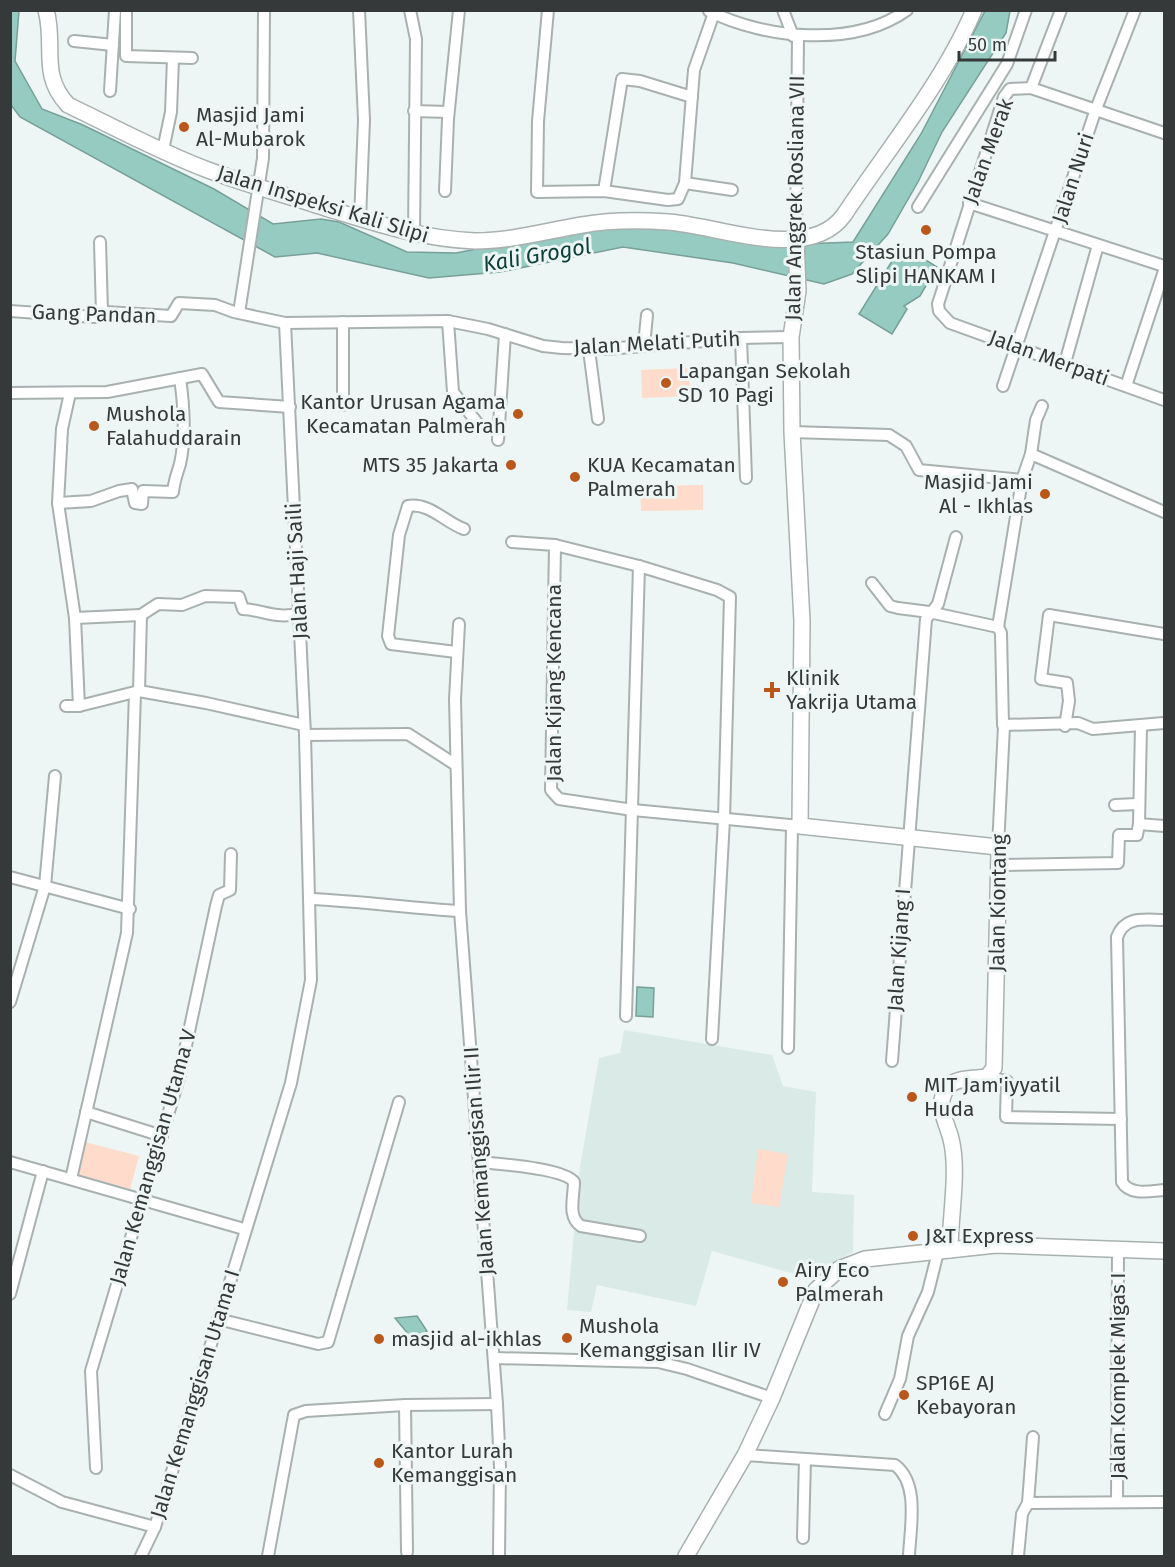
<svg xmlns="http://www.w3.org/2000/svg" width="1175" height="1567" font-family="'Fira Sans',sans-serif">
  <rect width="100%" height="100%" fill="#edf6f4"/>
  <polygon fill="#d9eae7" points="624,1030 772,1055 783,1086 816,1092 812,1192 854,1195 853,1252 805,1277 712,1251 696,1306 597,1285 591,1312 567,1310 580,1167 599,1058 620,1053"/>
  <g fill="#fedbca">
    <polygon points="689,368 690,396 642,398 641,370"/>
    <polygon points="703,485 703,510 641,511 640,486"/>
    <polygon points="81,1141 139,1156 130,1189 73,1173"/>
    <polygon points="758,1149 788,1154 779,1207 751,1203"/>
  </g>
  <g fill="#95cbc1" stroke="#789f98" stroke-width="1.5">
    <polygon points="11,11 19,11 15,61 42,109 83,125 214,189 273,224 321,219 339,222 407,252 456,253 616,222 777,245 853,242 921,134 985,11 1010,11 1006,33 942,132 918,182 888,234 852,274 824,284 733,263 623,247 500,272 429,278 317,253 275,257 20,117 11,105"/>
    <polygon points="902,245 937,267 920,296 904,306 907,309 892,334 859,314"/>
    <polygon points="637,987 654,988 653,1017 636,1016"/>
    <polygon points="417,1316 427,1331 414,1341 395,1318"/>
  </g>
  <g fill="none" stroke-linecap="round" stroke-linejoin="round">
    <g stroke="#a9b1b0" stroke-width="14">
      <g id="street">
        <polyline points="126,10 126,56 192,58"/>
        <polyline points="359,10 364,120 360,219"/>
        <polyline points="410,10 416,39 414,234"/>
        <polyline points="548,10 538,121 537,192 604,191 668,200 678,199 685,183 694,70 714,13"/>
        <polyline points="783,10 793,36"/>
        <path d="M709 11C765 39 854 48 907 10"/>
        <polyline points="74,41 113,45"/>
        <polyline points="1031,88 1061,10"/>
        <polyline points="110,91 115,10"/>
        <polyline points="414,111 448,112"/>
        <polyline points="1164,133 1031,88 1010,89 1004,97 938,304 939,311 950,323 1164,400"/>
        <polyline points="163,150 171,112 173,58"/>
        <polyline points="685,183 732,190"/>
        <polyline points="445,191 448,119 459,10"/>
        <polyline points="604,191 622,79 640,81 692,97"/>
        <polyline points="969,203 1164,266"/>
        <polyline points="918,207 1007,64 1026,10"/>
        <polyline points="796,238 798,37"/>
        <polyline points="100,242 102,313"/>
        <polyline points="10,311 95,317 106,312 171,316 179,303 215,305 234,312 285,323 448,321 488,329 543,346 562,348 607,349 741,338 791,337"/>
        <polyline points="239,313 263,158 264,10"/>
        <polyline points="448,321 453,392 479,425"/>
        <polyline points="741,338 746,478"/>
        <polyline points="644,345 647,315"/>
        <polyline points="589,350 598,419"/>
        <polyline points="1065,363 1098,245"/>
        <polyline points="1003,386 1096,109 1135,10"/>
        <polyline points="1126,386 1164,271"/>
        <polyline points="10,393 107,392 202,374 219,402 290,407"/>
        <polyline points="70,393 62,429 58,503 75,618 79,706"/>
        <polyline points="343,405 343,322"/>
        <polyline points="792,432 889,435 906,446 919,470 1022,480"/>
        <polyline points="498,440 505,334"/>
        <polyline points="1031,454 1164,512"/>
        <path d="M58 503 91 501 119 491 132 489 135 503 142 504 143 491 173 492C174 481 177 474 180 464 186 437 184 406 180 378"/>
        <polyline points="512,542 555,545 551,790 559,799 633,810 800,826"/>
        <polyline points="555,545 639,566 717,590 730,597 724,819 712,1039"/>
        <polyline points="872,583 890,606 898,608 929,612 998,627"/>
        <path d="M141 615 158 604 182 605 205 596 239 597 243 609C263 610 279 620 299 613"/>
        <polyline points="75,618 141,615"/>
        <polyline points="459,624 455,699 460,911 497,1404 500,1467 499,1556"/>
        <polyline points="998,627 1001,633 1003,725 1078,723 1093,729 1164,723"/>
        <polyline points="998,627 1022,480 1031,454 1036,420 1042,406"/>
        <path d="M456 652 391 644 388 636 399 535 408 506C429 502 446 523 464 529"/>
        <polyline points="139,691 206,703 304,725"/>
        <polyline points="139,691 141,615"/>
        <polyline points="66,706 79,706 139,691"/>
        <polyline points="1065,726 1069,701 1067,683 1041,679 1049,615 1164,634"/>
        <polyline points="1141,726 1139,824 1164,826"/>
        <polyline points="305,735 408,734 456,765"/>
        <polyline points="1115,805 1138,804"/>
        <polyline points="998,847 1004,726"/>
        <polyline points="1000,865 1118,863 1119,835 1137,835 1139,824"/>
        <polyline points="10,877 130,909"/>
        <path d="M310 899C360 901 410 908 460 911"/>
        <path d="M1164 920C1145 920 1125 915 1117 937L1122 1182C1130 1196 1151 1191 1164 1190"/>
        <polyline points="10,1002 45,886 55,776"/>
        <polyline points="626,1016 639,566"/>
        <polyline points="788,1048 792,826"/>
        <polyline points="892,1061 926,619 938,604 956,537"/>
        <polyline points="987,1077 1007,1081 1006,1117 1121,1119"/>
        <polyline points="86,1112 162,1136"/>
        <polyline points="10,1162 244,1229"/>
        <path d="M480 1162C498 1164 564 1168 574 1182 574 1197 567 1217 581 1226L640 1236"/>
        <polyline points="71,1179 127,933 135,693"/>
        <polyline points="10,1294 43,1171"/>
        <polyline points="218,1319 318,1344 328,1342 399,1102"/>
        <polyline points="494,1358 658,1362 687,1369 772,1398"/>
        <polyline points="405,1405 407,1552"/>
        <polyline points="885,1414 900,1379 908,1336 928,1292 938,1252"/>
        <path d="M745 1455 895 1465C920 1484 910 1528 909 1556"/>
        <polyline points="96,1468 91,1371 179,1078 216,906 219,895 230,890 231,854"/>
        <polyline points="10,1475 62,1502 155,1527"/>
        <polyline points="1117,1502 1118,1250"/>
        <polyline points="1028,1503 1033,1437"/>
        <polyline points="803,1538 805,1459"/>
        <polyline points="141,1556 155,1527 291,1083 311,980 305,735 285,323"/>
        <polyline points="268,1556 294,1415 306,1411 405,1405 497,1404"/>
        <polyline points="1018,1556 1022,1514 1028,1503 1164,1502"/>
      </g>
    </g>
    <g stroke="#a9b1b0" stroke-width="18">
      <g id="secondary">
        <path d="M46 10C56 46 39 74 68 105 114 127 160 152 208 170 248 185 289 196 329 209 378 224 423 239 475 241 511 241 546 231 582 225 610 220 640 220 668 222 717 225 809 264 844 215 887 150 944 81 974 10"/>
        <path d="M796 238 798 291 791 337 792 432 802 621 800 826 998 847 999 852 994 1068 987 1077C975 1079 956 1077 948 1087 934 1104 947 1122 951 1139 959 1171 950 1216 950 1250"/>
        <polyline points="686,1556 745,1455 772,1398 816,1290 839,1269 865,1259 996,1245 1164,1251"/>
      </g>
    </g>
    <use href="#street" stroke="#fff" stroke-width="10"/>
    <use href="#secondary" stroke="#fff" stroke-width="15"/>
  </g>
  <g fill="#ba581c" stroke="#edf6f4" stroke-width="2">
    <circle cx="184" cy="127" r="6"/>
    <circle cx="926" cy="230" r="6"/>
    <circle cx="666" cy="383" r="6"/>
    <circle cx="518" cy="414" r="6"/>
    <circle cx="94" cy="426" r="6"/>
    <circle cx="511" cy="465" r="6"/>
    <circle cx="575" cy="477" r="6"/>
    <circle cx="1045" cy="494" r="6"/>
    <path d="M769 681h6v6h6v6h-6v6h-6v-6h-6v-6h6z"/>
    <circle cx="912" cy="1097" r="6"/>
    <circle cx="913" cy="1236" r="6"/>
    <circle cx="783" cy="1282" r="6"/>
    <circle cx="567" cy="1338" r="6"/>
    <circle cx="379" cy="1339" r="6"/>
    <circle cx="904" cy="1395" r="6"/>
    <circle cx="379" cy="1463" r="6"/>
  </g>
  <g text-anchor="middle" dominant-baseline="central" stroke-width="6" stroke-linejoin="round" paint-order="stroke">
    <g font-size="21" fill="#363939" stroke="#edf6f4" text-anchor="start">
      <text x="196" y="115">Masjid Jami<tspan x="196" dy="24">Al-Mubarok</tspan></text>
      <text x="926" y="252" text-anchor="middle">Stasiun Pompa<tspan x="926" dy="24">Slipi HANKAM I</tspan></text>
      <text x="678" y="371">Lapangan Sekolah<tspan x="678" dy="24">SD 10 Pagi</tspan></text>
      <text x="506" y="402" text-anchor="end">Kantor Urusan Agama<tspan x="506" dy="24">Kecamatan Palmerah</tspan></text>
      <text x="106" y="414">Mushola<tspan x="106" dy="24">Falahuddarain</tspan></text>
      <text x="499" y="465" text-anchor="end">MTS 35 Jakarta</text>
      <text x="587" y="465">KUA Kecamatan<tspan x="587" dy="24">Palmerah</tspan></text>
      <text x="1033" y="482" text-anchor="end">Masjid Jami<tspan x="1033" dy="24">Al - Ikhlas</tspan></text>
      <text x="786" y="678">Klinik<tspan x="786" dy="24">Yakrija Utama</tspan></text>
      <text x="924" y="1085">MIT Jam'iyyatil<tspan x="924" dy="24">Huda</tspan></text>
      <text x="925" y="1236">J&amp;T Express</text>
      <text x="795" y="1270">Airy Eco<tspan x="795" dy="24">Palmerah</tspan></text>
      <text x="579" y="1326">Mushola<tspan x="579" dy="24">Kemanggisan Ilir IV</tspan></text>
      <text x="391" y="1339">masjid al-ikhlas</text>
      <text x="916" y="1383">SP16E AJ<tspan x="916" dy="24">Kebayoran</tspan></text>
      <text x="391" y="1451">Kantor Lurah<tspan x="391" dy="24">Kemanggisan</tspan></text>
    </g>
    <g font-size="21" fill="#363939" stroke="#edf6f4">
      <text transform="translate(988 151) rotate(-70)">Jalan Merak</text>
      <text transform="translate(1073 178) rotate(-72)">Jalan Nuri</text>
      <text transform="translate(795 198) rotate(-89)">Jalan Anggrek Rosliana VII</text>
      <text transform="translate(323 204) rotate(17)">Jalan Inspeksi Kali Slipi</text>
      <text transform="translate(94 314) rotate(2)">Gang Pandan</text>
      <text transform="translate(657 343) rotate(-3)">Jalan Melati Putih</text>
      <text transform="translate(1049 358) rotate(20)">Jalan Merpati</text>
      <text transform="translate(297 571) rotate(-93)">Jalan Haji Saili</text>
      <text transform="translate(554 683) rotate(-90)">Jalan Kijang Kencana</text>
      <text transform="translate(998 903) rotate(-89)">Jalan Kiontang</text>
      <text transform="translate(899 950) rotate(-86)">Jalan Kijang I</text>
      <text transform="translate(153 1157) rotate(-74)">Jalan Kemanggisan Utama V</text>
      <text transform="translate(479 1161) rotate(-94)">Jalan Kemanggisan Ilir II</text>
      <text transform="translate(1118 1376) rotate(-90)">Jalan Komplek Migas I</text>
      <text transform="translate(195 1394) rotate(-73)">Jalan Kemanggisan Utama I</text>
    </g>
    <g font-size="22" font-style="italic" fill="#0e4039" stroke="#edf6f4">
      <text transform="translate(537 255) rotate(-10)">Kali Grogol</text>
    </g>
  </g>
  <rect width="1175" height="1567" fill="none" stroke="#363939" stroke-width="24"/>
  <path d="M959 51v9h96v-9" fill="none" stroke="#363939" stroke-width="3"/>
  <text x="968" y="51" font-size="18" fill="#363939" stroke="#edf6f4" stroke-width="4.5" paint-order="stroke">50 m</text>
</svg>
